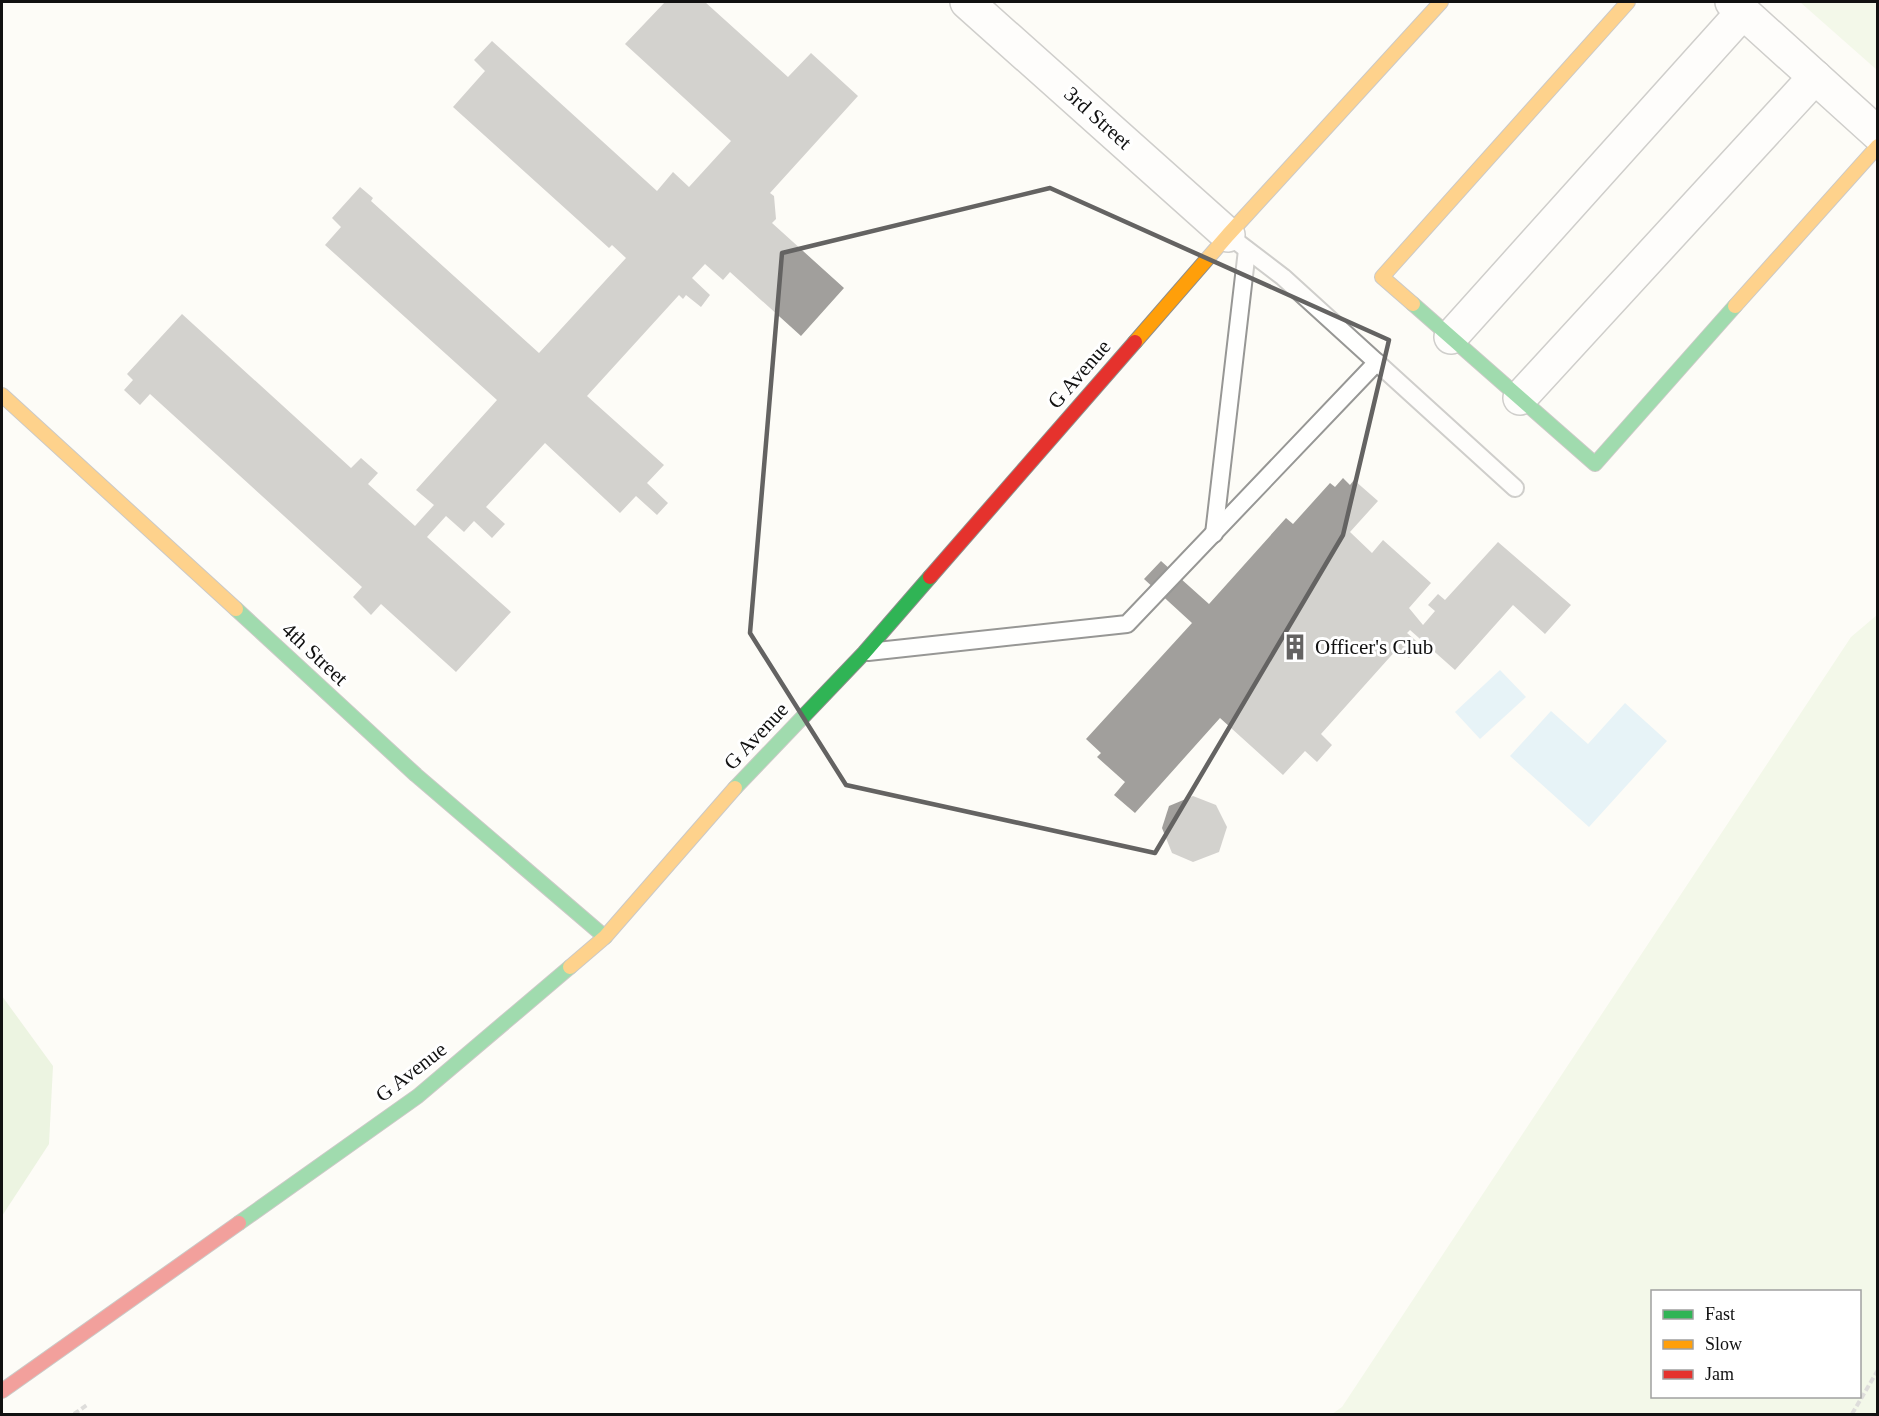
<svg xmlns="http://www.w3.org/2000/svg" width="1879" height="1416" font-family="Georgia,serif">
  <rect width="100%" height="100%" fill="#fdfcf7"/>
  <g fill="#e7f3d7" fill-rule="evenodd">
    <polygon points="1800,2 1877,2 1877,70"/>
    <path d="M1877 615V1414H1332L1342 1407 1851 637ZM1652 1292H1860V1396H1652Z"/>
  </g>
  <polygon fill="#d8eac5" points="2,996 53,1066 49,1144 2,1216"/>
  <g fill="#cde8f7">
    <polygon points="1500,670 1526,697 1480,739 1455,712"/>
    <polygon points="1625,703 1667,741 1589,827 1510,756 1551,711 1588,744"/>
  </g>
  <g fill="#a19f9c">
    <polygon points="665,2 705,2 788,77 811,53 858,96 770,193 774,196 776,219 772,223 844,288 801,336 730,272 723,280 705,264 692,278 710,295 701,307 686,295 683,299 679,295 587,396 664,465 647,483 668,503 657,515 636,496 620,513 545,443 486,507 505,524 492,538 474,521 464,532 446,516 427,537 511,612 456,672 381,604 371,615 353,597 362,587 150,394 140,405 124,390 133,380 127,374 182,314 351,468 361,458 378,473 368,484 415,526 434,505 416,490 497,400 325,245 341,227 332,218 360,187 373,198 371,201 539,353 626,258 612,245 609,248 453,107 485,71 474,60 492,41 657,191 673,172 689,187 731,141 625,44"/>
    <polygon points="1343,478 1350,485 1354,480 1378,501 1350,532 1372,553 1383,540 1431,583 1409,608 1423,625 1435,611 1428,605 1438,594 1445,600 1498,542 1571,605 1545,634 1513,605 1455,670 1410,630 1407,633 1421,645 1409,658 1398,648 1321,734 1332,745 1317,762 1305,751 1283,775 1220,718 1135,813 1114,795 1125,782 1097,757 1101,753 1086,739 1192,623 1144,579 1161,561 1209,604 1286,518 1293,524 1330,483 1335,487"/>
    <polygon points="1193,796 1216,805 1227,827 1219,852 1193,862 1172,853 1162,828 1169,806"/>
  </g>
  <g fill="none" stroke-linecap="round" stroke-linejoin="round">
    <g stroke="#979795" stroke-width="20">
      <g id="lane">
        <polyline points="1228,235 1283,277 1515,488"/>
        <polyline points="1214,534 1247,250"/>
        <polyline points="868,652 1127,624 1377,362"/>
      </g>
    </g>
    <g stroke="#979795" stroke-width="36">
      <g id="street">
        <polyline points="967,2 1228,235"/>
        <polyline points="1732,2 1878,134"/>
        <polyline points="1451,337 1743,12"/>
        <polyline points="1520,398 1815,77"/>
      </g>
    </g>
    <g stroke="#8e8d8b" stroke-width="16">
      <g id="fast">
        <polyline points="1413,304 1595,464 1735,306"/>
        <polyline points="236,609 416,775 605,937"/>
        <polyline points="735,788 864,653 930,577"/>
        <polyline points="239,1223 418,1096 570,967"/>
      </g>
    </g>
    <g stroke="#8e8d8b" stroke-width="16">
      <g id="slow">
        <polyline points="1413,304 1382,277 1628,2"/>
        <polyline points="1735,306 1878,146"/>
        <polyline points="1135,342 1228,235 1441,2"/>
        <polyline points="2,395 236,609"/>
        <polyline points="570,967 605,937 735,788"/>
      </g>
    </g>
    <g stroke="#8e8d8b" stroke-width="16">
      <g id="jam">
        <polyline points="930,577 1135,342"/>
        <polyline points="2,1391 239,1223"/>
      </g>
    </g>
    <g stroke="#b9b9b8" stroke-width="4" stroke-dasharray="6 3" stroke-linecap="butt">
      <polyline points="74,1414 87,1405"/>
      <polyline points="1852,1414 1878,1370"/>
    </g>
    <use href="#lane" stroke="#fffffe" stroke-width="16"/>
    <use href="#street" stroke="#fffffe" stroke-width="33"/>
    <use href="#fast" stroke="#30b455" stroke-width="14"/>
    <use href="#slow" stroke="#ff9f0a" stroke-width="14"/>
    <use href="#jam" stroke="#e5322d" stroke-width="14"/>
  </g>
  <path d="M0 0H1879V1416H0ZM1050 188 1389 340 1343 535 1155 853 846 785 750 633 782 253Z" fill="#fdfcf7" fill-opacity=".55" fill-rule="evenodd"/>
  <path fill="none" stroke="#646362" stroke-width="4.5" stroke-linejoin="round" d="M1050 188 1389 340 1343 535 1155 853 846 785 750 633 782 253Z"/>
  <defs>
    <g id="building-bare" transform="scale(2.07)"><path d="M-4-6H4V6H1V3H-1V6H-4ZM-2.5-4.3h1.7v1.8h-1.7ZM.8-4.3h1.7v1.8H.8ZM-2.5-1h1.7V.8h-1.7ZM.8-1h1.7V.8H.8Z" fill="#646362" stroke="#fff" stroke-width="2.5" paint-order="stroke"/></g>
  </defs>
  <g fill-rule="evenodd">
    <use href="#building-bare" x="1295" y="647"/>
  </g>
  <g text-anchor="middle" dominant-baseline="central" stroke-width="6" stroke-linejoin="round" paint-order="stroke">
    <g font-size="21" fill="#111" stroke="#fff">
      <text transform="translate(1098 118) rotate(42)">3rd Street</text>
      <text transform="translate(1079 374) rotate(-49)">G Avenue</text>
      <text transform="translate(315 654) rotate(43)">4th Street</text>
      <text transform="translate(756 736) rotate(-47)">G Avenue</text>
      <text transform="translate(411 1072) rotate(-38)">G Avenue</text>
    </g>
    <g font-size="21" fill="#111" stroke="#fff" text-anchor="start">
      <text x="1315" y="647">Officer's Club</text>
    </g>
  </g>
  <rect width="1879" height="1416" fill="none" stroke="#111111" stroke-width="6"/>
  <rect x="1651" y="1290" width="210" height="108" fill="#ffffff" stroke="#a0a0a0" stroke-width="1.5"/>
  <rect x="1663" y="1310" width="30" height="9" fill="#30b455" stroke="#a0a0a0" stroke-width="1.5"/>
  <text x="1705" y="1320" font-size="18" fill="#111111">Fast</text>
  <rect x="1663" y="1340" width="30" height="9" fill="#ff9f0a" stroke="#a0a0a0" stroke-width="1.5"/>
  <text x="1705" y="1350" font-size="18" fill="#111111">Slow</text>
  <rect x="1663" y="1370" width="30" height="9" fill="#e5322d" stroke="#a0a0a0" stroke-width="1.5"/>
  <text x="1705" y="1380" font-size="18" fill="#111111">Jam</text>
</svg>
